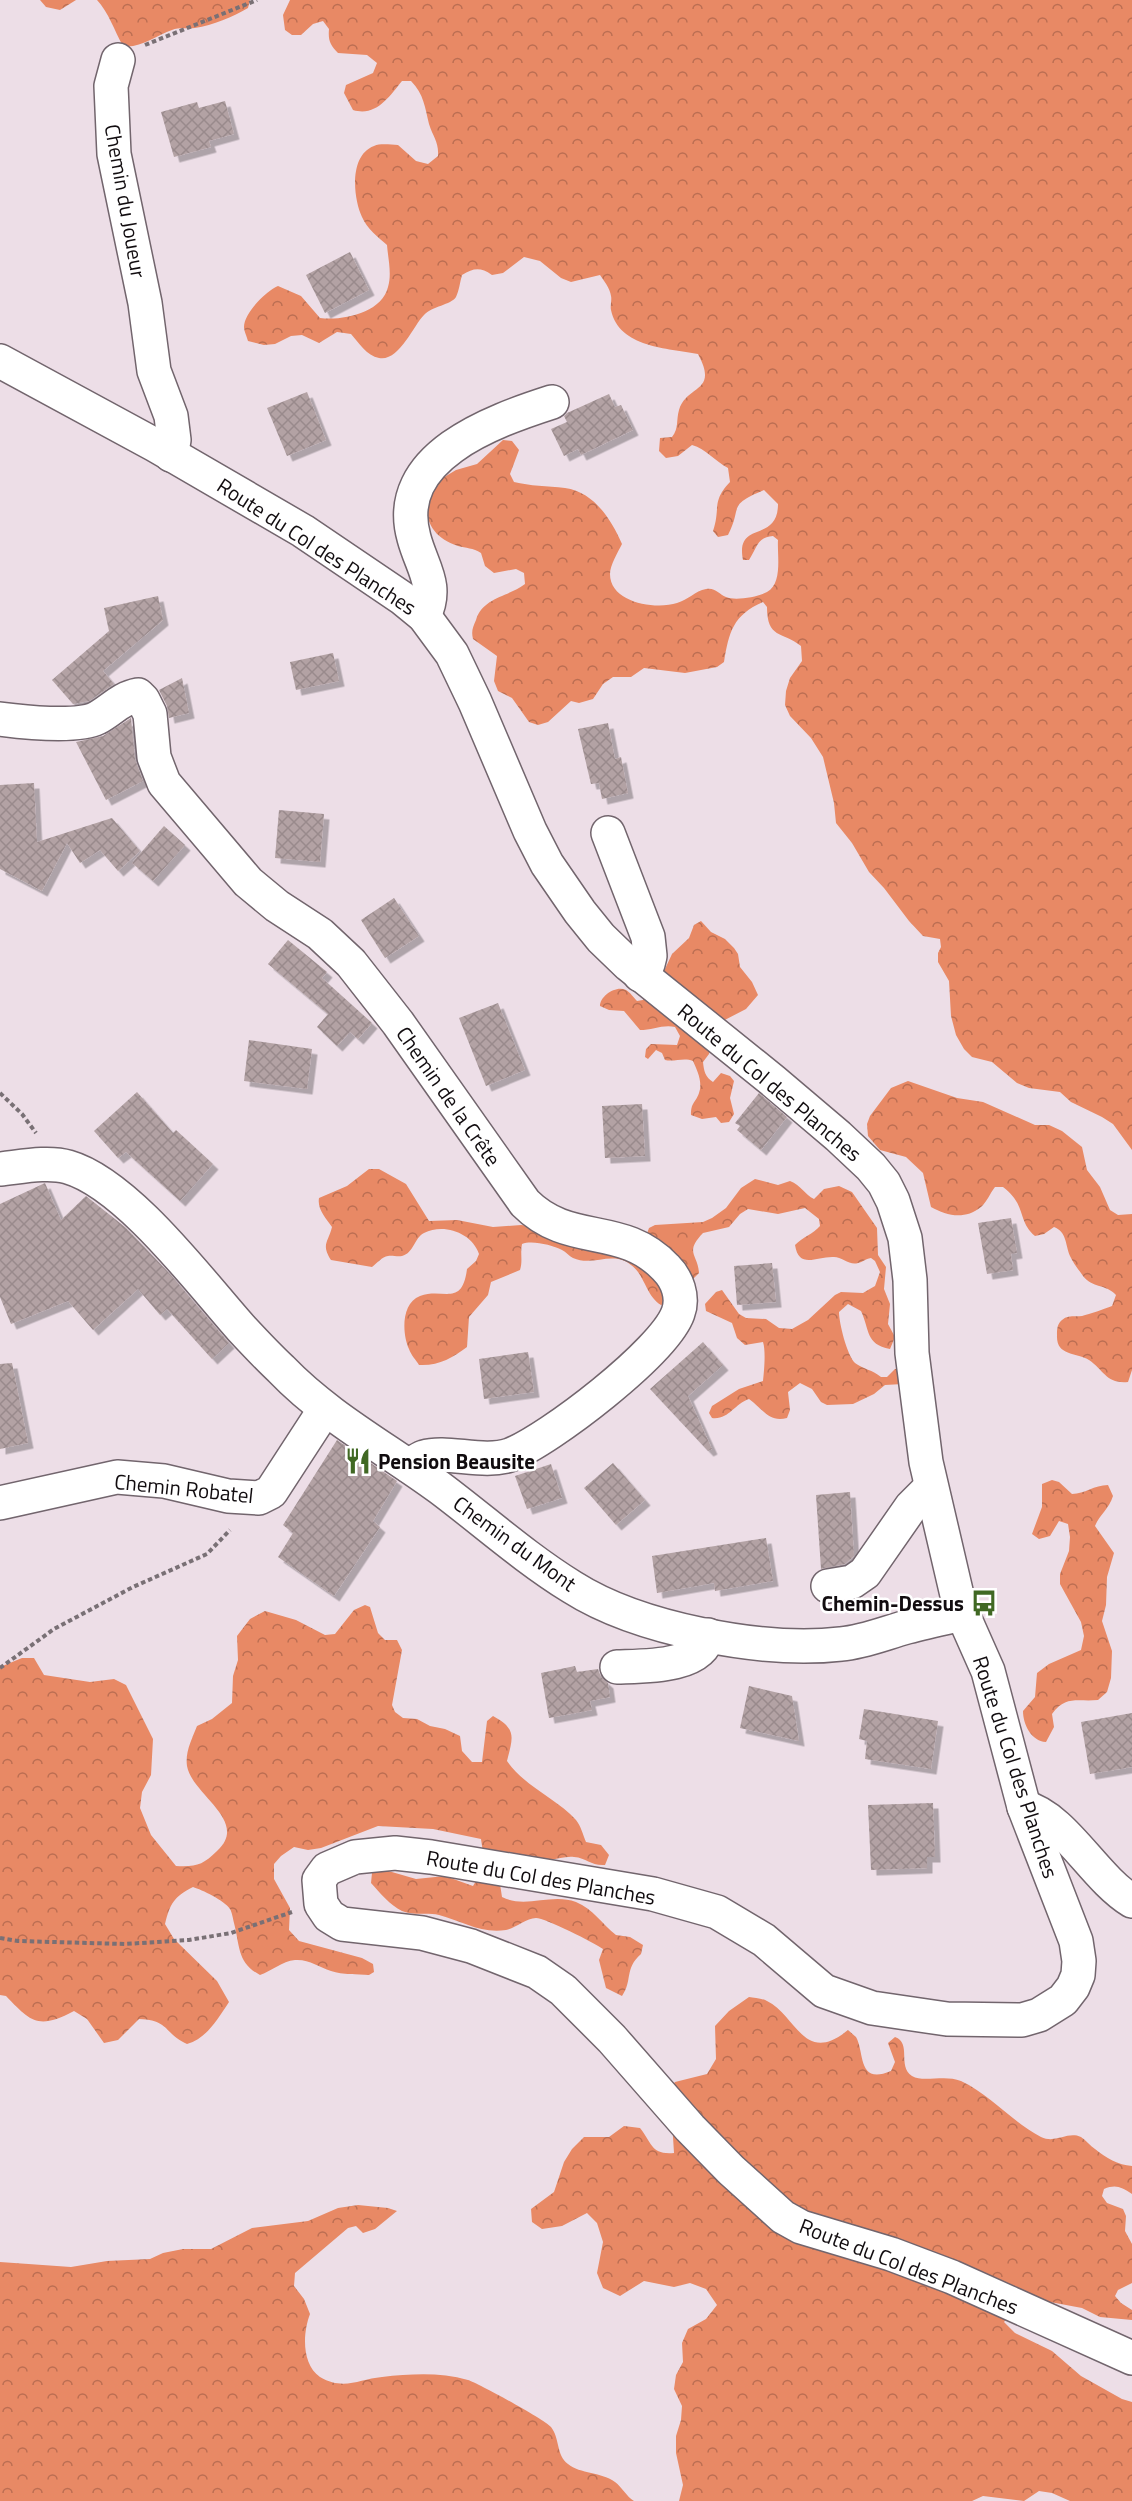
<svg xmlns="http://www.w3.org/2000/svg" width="1132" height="2501" font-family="'Titillium Web',sans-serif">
  <defs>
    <pattern id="forest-crowns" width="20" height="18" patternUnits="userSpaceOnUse" patternTransform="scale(1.5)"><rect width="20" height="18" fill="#e88965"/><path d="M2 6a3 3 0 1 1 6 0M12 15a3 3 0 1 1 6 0" fill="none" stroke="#bb6e52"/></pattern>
    <pattern id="building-cross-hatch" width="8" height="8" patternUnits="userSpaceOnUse" patternTransform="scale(1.5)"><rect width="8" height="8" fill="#b3a2a4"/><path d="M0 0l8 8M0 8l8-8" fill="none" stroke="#998a8c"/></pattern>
    <filter id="shadow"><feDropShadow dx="5.5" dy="5.5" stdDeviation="0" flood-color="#0004"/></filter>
  </defs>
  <rect width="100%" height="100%" fill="#eddee7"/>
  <g fill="url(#forest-crowns)">
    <polygon points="40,0 76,0 60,10 46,7"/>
    <path d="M97 0H250L248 8C233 17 213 25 195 28 188 29 179 27 172 30 157 35 139 49 123 46 114 30 109 13 97 0Z"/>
    <path d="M290 0H1132V1150L1113 1124 1102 1117 1071 1102 1060 1092 1029 1088 1017 1083 992 1062 972 1057 964 1049 956 1035 951 1016 949 981 938 962V953L941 947 940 939 923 936 909 921 884 888 869 872 852 843 836 823 834 803 823 757 811 738 790 716 785 705 786 691 790 678 802 661 801 646C782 631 767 639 767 607L763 602C733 615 729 632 724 662L717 667 685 673 644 668 631 677H613L603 684 593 699 579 703 571 701 548 722 538 725 529 722 512 698 498 691 494 681 497 656 473 639C471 631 473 627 476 620 483 597 508 597 525 584L524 573 516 569 494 573 485 566 481 553C473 548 466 548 458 546 432 537 426 522 425 497L441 479 456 470 477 464 503 440 512 441 519 450 510 474 514 482C530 486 547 486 565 488 594 492 611 519 622 544 618 552 610 565 610 574 610 603 656 610 677 603 688 600 695 591 706 589 715 587 719 594 726 597 735 601 758 597 767 592 783 583 777 555 778 540L773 536C757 537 757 548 749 560H743C735 519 778 544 778 504L764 490C726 506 743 506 728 535L718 537 713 531C721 508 711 502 730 482L728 468C715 461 706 449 692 445L678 456 666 458 659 451 660 438 672 437C679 428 676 420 679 410 687 384 719 393 698 354 668 348 619 348 611 310 610 306 612 300 611 296 610 288 604 281 600 275L571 282 561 278 540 261 524 257 503 273 492 275C480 267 474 268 462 275 460 282 459 291 456 297 451 305 432 306 424 315 413 326 399 362 379 358 367 356 358 342 351 334L337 332 319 343 302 335 291 336 275 344 264 345 248 341C247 337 244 331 244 327 244 313 266 291 278 286L301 296 320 318C342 321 382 313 388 287 392 274 388 258 387 245 378 237 367 229 362 217 353 198 349 155 374 146 381 143 391 145 398 145L416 161 428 164 438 156C439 142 433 137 429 124 425 108 424 94 411 81H402C389 97 376 117 353 110L344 93 346 85 373 73 377 63 367 55 338 53C330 45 328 40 329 29L323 21 313 24 301 35H292L285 30 283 15Z"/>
    <path d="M701 921 711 932 725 939 734 948 738 954 740 967 752 982 758 995 746 1009 717 1024 709 1054 703 1062C704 1071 705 1077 713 1082L721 1073 730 1076 734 1081 730 1098 734 1114 729 1122 721 1123 716 1117 702 1119 691 1115C691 1102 695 1104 699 1093 703 1082 697 1070 693 1061 684 1057 675 1062 665 1060L662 1053 656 1050 648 1059 645 1057 646 1049 651 1044 677 1045 680 1036 675 1027C664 1024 652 1030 640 1030L624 1011 609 1010 600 1006C600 996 616 985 626 990 630 992 634 998 637 1001L643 1000 644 995 665 969 672 954 689 938 694 925Z"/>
    <path d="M908 1081 957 1098 983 1102 1035 1125H1049L1062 1131 1082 1147 1087 1170 1100 1187 1110 1210 1118 1215 1132 1214V1370L1128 1382C1106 1384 1104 1370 1089 1360 1075 1352 1056 1356 1057 1335 1057 1330 1057 1326 1060 1322 1067 1314 1073 1317 1082 1316 1090 1314 1104 1309 1112 1306L1116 1295C1106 1284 1092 1288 1083 1276 1079 1270 1073 1263 1070 1256 1065 1244 1067 1232 1054 1227L1044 1234 1035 1236C1017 1221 1027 1205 1003 1187H995C990 1193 987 1202 981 1207 965 1220 947 1216 931 1207L923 1173 906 1157 880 1150 868 1136 867 1124 870 1116 891 1088Z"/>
    <path d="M369 1169H379L406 1184 429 1221 457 1220 493 1227 521 1225 645 1239 649 1228 655 1225 703 1222 712 1218 726 1208 741 1188 755 1179 778 1185 790 1181C801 1185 805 1195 814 1199L824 1189 839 1186 852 1192 877 1228 878 1255 886 1267 884 1289 890 1304 888 1324 895 1337 890 1349C865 1344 870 1330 861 1311L848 1304 839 1312C839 1323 847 1355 855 1363 863 1369 873 1370 881 1377H887L895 1369 901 1368 903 1384 885 1385 874 1394 853 1404 827 1405 821 1402 812 1389 800 1383 788 1392 790 1410 787 1418C769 1423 763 1409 749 1399 734 1404 729 1420 712 1418L709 1413 712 1406 739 1389 763 1381C764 1372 766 1351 763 1342L745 1345 737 1338 732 1323 706 1311 705 1304 716 1292 722 1290 739 1314 746 1318 766 1319 779 1328 792 1329 808 1320 835 1295 841 1292 863 1293 868 1290 875 1286 880 1272 875 1261 871 1258C865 1259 863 1262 858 1263 850 1266 842 1257 834 1257 817 1256 799 1270 795 1245 803 1237 813 1234 820 1226L819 1219 805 1208 778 1214 748 1209 740 1214 729 1227 703 1233C684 1253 698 1254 699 1273L670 1302 661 1305C646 1296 645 1275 631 1265 613 1250 593 1267 573 1258 569 1256 566 1252 562 1250 552 1245 532 1240 522 1244 520 1253 523 1261 520 1270L491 1282 488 1295 469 1317 467 1347C452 1358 439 1366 419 1365 416 1360 411 1355 409 1349 402 1334 401 1303 420 1296 443 1287 462 1308 467 1269L476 1261 479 1254C472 1233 444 1223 424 1233 414 1238 414 1253 402 1256 397 1257 392 1255 388 1256 382 1257 377 1263 372 1267L331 1260C321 1244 328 1243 332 1227 326 1218 317 1209 319 1198L347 1186Z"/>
    <path d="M1052 1480 1059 1482 1072 1494C1085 1494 1094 1485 1108 1485L1113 1496C1109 1509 1100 1514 1095 1526L1114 1553 1107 1577 1106 1605 1102 1621 1112 1651 1111 1678 1107 1692 1098 1700C1077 1702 1066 1695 1052 1714L1054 1727 1046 1742C1031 1741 1023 1724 1023 1711L1035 1697 1037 1673 1049 1664 1081 1650 1084 1636 1081 1622 1060 1584V1574L1069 1551 1070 1537 1068 1524 1059 1521 1050 1536 1039 1539 1032 1534 1042 1507V1484Z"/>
    <path d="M365 1605 370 1607 378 1633 385 1640H397L402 1650 392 1705 395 1712 403 1718 417 1719 430 1726 445 1729 460 1736 462 1751 472 1762H482L487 1721 493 1716C517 1729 513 1737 507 1761 524 1786 556 1798 576 1820 581 1826 583 1835 586 1842L601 1845 609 1855 605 1865C591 1866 587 1858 574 1857 566 1856 558 1859 550 1860 537 1860 525 1854 512 1854L500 1884 502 1897C525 1909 551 1893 576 1902 593 1909 602 1924 616 1935L630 1937 643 1945 641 1954C624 1969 633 1980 622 1996L606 1988 599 1960 603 1949C595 1943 545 1918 536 1918 526 1918 516 1928 506 1930 481 1934 462 1921 439 1915 427 1912 414 1916 402 1911 390 1905 380 1893 371 1883L372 1873 385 1870 416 1879 445 1876 473 1886 485 1866 481 1839 433 1829 378 1826 321 1848 308 1850 294 1847 281 1856 274 1864V1879L290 1908 289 1930 299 1941 362 1958 373 1964 374 1972 369 1975C357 1974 343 1975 331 1971 319 1967 309 1959 295 1960 282 1961 272 1971 260 1975 237 1963 240 1946 234 1923 233 1919 232 1912 230 1909 224 1900 202 1890 193 1887 174 1897 170 1903 165 1924L174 1939 217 1981 229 2002C217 2020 207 2038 187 2044 164 2034 170 2020 139 2019L118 2040 104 2043 87 2019 74 2011C38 2030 31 2022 6 1996L0 1995V1667L22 1658H34L44 1675 90 1682 114 1679 126 1685 153 1739 151 1775 142 1792 140 1808 151 1835 176 1866C196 1867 203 1865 217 1851 250 1821 192 1795 187 1766 185 1752 192 1739 197 1726L212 1719 232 1703 233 1676 238 1660 237 1636 250 1619 265 1611 296 1620 325 1635 335 1634 354 1610Z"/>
    <path d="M749 1997C754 1998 762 1998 767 2001 797 2016 804 2066 848 2030 849 2031 855 2036 856 2037 865 2053 857 2085 891 2071L895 2062 888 2043 895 2037C912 2043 897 2066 912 2076 924 2083 944 2074 961 2081 991 2095 1012 2122 1041 2137 1056 2144 1067 2131 1081 2137 1086 2140 1090 2146 1095 2149 1106 2158 1118 2165 1132 2166V2194C1121 2187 1116 2184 1104 2189L1102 2196 1107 2203 1123 2209 1126 2216 1125 2231 1132 2244V2283L1118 2290 1115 2296 1121 2303 1132 2310V2320L1100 2317 1082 2308 1034 2299 1025 2295 1004 2322 1015 2333 1052 2351 1081 2376 1122 2399 1132 2402V2501H1070L1052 2493 1039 2491 1024 2501 983 2496 972 2501H679L683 2485 676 2453V2436L681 2420 682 2406 674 2389 676 2375 683 2362 682 2343 688 2329 706 2319 717 2305 706 2289 690 2283 674 2287 644 2281 620 2296 603 2288 597 2273 603 2242 597 2223 587 2213 562 2226 542 2229 532 2222 531 2209 554 2192 564 2162 572 2149 584 2137H609L624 2126 640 2128C652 2143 651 2155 674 2153L670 2089 675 2082 707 2074 716 2059 715 2026 729 2011Z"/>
    <path d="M358 2205 388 2208 397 2211 375 2229 363 2233 356 2226 348 2228 295 2273 294 2286 304 2299 310 2314C303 2332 301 2364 320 2377 344 2391 359 2379 382 2377 411 2374 440 2372 468 2380 478 2383 545 2420 551 2427 560 2438 556 2455 568 2464 580 2474 602 2472 615 2482 622 2487 626 2496 634 2501H0V2262L71 2267 107 2261 150 2259 163 2253 183 2249H211L252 2228 308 2221 338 2208Z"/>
  </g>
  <g fill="url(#building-cross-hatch)" filter="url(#shadow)">
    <polygon points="225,101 234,134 209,141 211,147 174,157 161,112 197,102 199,108"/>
    <polygon points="350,252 369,290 325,313 306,275"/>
    <polygon points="307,392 326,440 287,456 267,408"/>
    <polygon points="609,394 615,407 621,405 633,430 581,455 578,449 564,456 551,429 567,422 564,416 567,413"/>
    <polygon points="158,596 163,620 103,671 114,684 89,701 73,704 52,680 109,631 104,608"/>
    <polygon points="333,653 339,681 296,690 290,662"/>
    <polygon points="182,678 189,713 169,718 167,706 159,690"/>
    <polygon points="131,718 135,759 143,781 106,800 76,742 103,736"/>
    <polygon points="608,723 615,759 621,757 628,793 602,799 599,783 591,784 578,729"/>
    <polygon points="34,783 37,842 112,818 140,851 118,871 100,850 80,863 67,843 42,891 0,869 0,785"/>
    <polygon points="279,810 324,814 320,862 275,858"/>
    <polygon points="164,826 185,845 153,881 132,863"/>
    <polygon points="394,898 419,936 385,958 361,920"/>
    <polygon points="288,940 327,972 322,978 372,1023 358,1039 350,1032 337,1046 317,1027 328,1014 268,964"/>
    <polygon points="498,1003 525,1070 486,1086 459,1018"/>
    <polygon points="249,1040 312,1049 307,1089 244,1081"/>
    <polygon points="137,1092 173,1133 176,1130 213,1164 180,1201 126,1152 118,1158 94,1131"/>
    <polygon points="759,1093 787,1117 761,1150 737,1130 740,1126 735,1123"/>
    <polygon points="642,1104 645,1156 605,1158 602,1106"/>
    <polygon points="45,1183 61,1220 86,1196 125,1227 170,1274 229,1343 212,1359 167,1309 160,1315 138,1289 93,1330 68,1301 11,1324 0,1297 0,1204"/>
    <polygon points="1011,1218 1017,1253 1011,1254 1013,1270 987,1274 978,1223"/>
    <polygon points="772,1263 776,1302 737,1305 734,1266"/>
    <polygon points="703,1342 723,1365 688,1396 712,1449 708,1451 650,1389"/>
    <polygon points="528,1352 534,1392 484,1399 479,1359"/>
    <polygon points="12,1363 28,1443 0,1449 0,1364"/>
    <polygon points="337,1440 397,1481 373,1521 380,1527 334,1596 278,1557 293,1533 283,1525"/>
    <polygon points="613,1463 645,1500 616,1525 584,1488"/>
    <polygon points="551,1464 562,1498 527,1509 515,1476"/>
    <polygon points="850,1492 854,1556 845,1564 821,1569 816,1495"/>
    <polygon points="766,1538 773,1581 715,1591 714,1583 657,1593 652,1556"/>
    <polygon points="575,1666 577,1672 598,1669 601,1677 608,1683 610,1697 590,1701 592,1710 549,1718 541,1673"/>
    <polygon points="749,1686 792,1696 799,1741 740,1728"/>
    <polygon points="864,1709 938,1721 931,1769 865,1759 867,1741 859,1739"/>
    <polygon points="1132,1713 1132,1767 1090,1774 1081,1722"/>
    <polygon points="933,1803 935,1857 927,1857 927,1868 871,1870 868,1805"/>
  </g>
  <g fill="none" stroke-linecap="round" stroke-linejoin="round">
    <g stroke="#72656d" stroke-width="36">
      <g id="minor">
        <polyline points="118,60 111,86 114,154 145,303 154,371 171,416 174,440 171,455"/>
        <polyline points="0,361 155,445 303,531 402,598 424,616 452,654 475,702 530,831 547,864 580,912 601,938 629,965 772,1080 838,1136 871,1167 884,1183 893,1201 905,1238 910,1280 912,1353 926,1462 960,1608 988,1671 1024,1807 1076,1941 1079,1961 1078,1975 1073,1987 1063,2000 1039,2015 1022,2020 947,2019 872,2008 824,1991 764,1940 717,1912 653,1894 431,1857 395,1853 355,1857 327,1869 319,1880 321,1904 329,1916 342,1924 422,1933 471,1946 537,1972 563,1990 612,2039 690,2128 731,2170 783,2217 801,2227 891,2254 952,2277 1132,2358"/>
        <path d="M424 616C439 585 422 568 414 538 391 457 493 421 552 402"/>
        <path d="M0 719C23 722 77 728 97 718 112 710 121 698 138 695L143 700 150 714 154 757 164 783 248 882 277 906 320 934 351 963 398 1023 525 1203C570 1248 622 1221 666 1268 677 1279 684 1297 678 1313 664 1352 549 1440 510 1455 483 1464 447 1450 424 1457 418 1459 414 1463 409 1466"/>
        <polyline points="608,833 648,937 650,956 648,964 640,975"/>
        <path d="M0 1169C20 1167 48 1161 68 1167 127 1184 200 1282 241 1328 254 1342 267 1356 281 1369 327 1417 387 1449 440 1488 484 1521 525 1558 572 1587 638 1629 763 1653 841 1644 864 1642 885 1633 907 1627 925 1622 944 1618 962 1614"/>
        <polyline points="0,1503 117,1477 164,1481 228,1496 259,1498 271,1492 325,1409"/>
        <polyline points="828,1586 852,1582 865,1573 911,1507 931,1487"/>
        <path d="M617 1667C644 1666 702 1668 708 1635"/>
        <path d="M1024 1807C1065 1818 1094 1878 1132 1901"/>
      </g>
    </g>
    <g stroke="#797075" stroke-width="4" stroke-dasharray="4.5 3" stroke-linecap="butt">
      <polyline points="145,45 257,0"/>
      <polyline points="0,1093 22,1114 36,1133"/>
      <polyline points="0,1668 54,1629 133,1587 207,1554 230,1530"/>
      <polyline points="0,1938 18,1941 125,1944 189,1940 231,1933 292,1912"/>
    </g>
    <use href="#minor" stroke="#fff" stroke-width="33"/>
  </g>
  <defs>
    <g id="restaurant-bare" transform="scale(2.07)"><path d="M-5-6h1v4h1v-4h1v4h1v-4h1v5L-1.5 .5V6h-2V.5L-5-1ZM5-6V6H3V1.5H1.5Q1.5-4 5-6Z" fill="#406823" stroke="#fff" stroke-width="2.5" paint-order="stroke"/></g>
    <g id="bus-bare" transform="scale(2.07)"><path d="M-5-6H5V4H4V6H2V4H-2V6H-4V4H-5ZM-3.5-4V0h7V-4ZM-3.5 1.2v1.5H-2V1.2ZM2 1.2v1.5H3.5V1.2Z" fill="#406823" stroke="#fff" stroke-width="2.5" paint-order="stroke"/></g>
  </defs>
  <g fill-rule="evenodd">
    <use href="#restaurant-bare" x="358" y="1461"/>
    <use href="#bus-bare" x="984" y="1603"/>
  </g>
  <g text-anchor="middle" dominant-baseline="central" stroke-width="5" stroke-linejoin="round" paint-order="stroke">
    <g font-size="21" fill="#110c0f" stroke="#fff">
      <text transform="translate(126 201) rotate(80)">Chemin du Joueur</text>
      <text transform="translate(317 546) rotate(33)">Route du Col des Planches</text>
      <text transform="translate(770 1082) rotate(40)">Route du Col des Planches</text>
      <text transform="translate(449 1096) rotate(55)">Chemin de la Crête</text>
      <text transform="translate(184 1488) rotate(6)">Chemin Robatel</text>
      <text transform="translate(515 1543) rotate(36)">Chemin du Mont</text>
      <text transform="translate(1016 1767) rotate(72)">Route du Col des Planches</text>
      <text transform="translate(541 1877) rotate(10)">Route du Col des Planches</text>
      <text transform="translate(909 2266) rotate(21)">Route du Col des Planches</text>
    </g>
    <g font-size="21" font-weight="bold" fill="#110c0f" stroke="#fff" text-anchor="start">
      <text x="378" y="1461">Pension Beausite</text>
      <text x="964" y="1603" text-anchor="end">Chemin-Dessus</text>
    </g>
  </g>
</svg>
